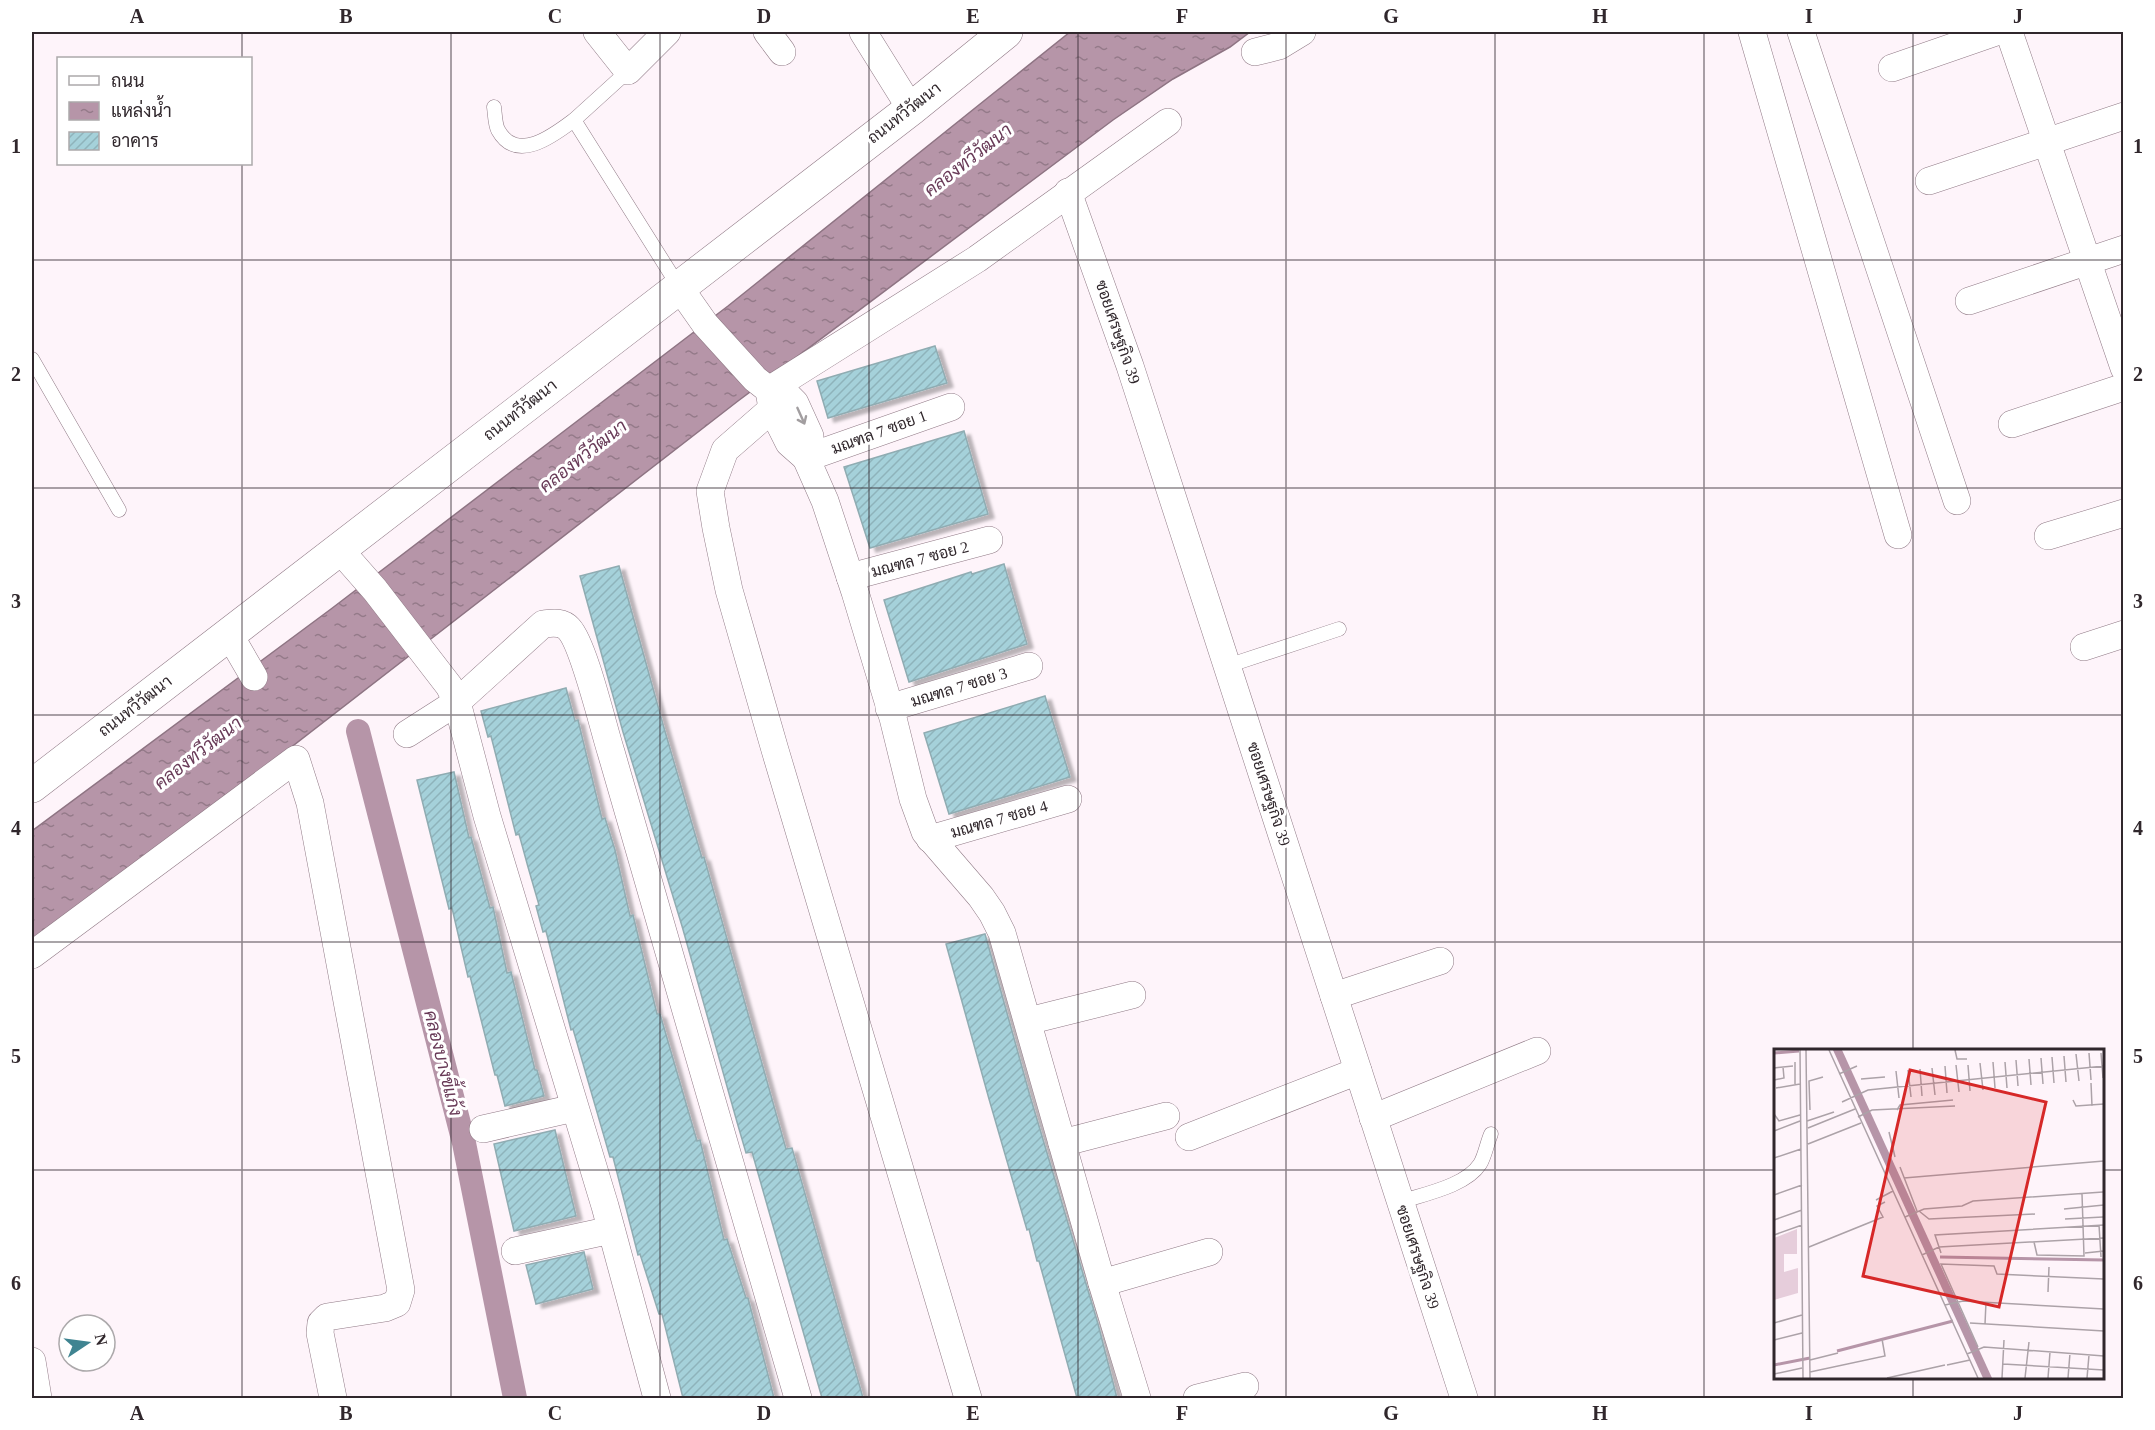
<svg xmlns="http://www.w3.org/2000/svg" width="2155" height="1430" font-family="'Times New Roman',Sarabun,serif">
  <defs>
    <pattern id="water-ripples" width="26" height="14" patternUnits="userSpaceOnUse" patternTransform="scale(1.5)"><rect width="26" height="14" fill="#b695a8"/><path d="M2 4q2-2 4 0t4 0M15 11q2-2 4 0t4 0" fill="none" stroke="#947a89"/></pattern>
    <pattern id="building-hatch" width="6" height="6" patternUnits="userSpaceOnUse" patternTransform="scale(1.5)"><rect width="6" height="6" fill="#a5d1da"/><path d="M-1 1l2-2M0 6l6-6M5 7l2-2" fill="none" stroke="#8eb3bb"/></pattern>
    <filter id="shadow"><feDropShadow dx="6" dy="4" stdDeviation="1.5" flood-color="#0004"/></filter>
  </defs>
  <rect width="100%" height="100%" fill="#fef4fa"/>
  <polygon fill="url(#water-ripples)" stroke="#8e7483" stroke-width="1.5" points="1070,32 1250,32 1230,47 1173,79 1113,120 738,401 32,948 32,831 331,609 728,306"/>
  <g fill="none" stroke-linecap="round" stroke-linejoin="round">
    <polyline stroke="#b695a8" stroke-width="24" points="358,731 464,1143 515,1398"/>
  </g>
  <g fill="url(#building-hatch)" stroke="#90acb2" stroke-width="1.5" filter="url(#shadow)">
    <polygon points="935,346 947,383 828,418 817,381"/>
    <polygon points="964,431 988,514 870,548 844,467"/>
    <polygon points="1004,564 1027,644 909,682 884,600 971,572 972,574"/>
    <polygon points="619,566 664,728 702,858 704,857 786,1149 792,1148 863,1398 822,1398 752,1152 746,1153 737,1122 682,926 623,732 580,576"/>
    <polygon points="566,688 575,721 578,720 602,819 605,818 615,850 630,916 633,915 657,1014 660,1014 697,1141 700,1140 724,1240 727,1239 746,1298 748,1298 774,1398 683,1398 662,1314 659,1314 640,1254 638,1255 613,1157 610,1157 573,1029 571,1030 546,931 543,932 536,906 539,905 528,867 519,834 516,835 491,736 488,737 481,711"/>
    <polygon points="1045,696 1070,777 949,814 924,733"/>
    <polygon points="454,772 469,838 471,837 490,908 493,907 507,973 511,972 535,1070 537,1070 544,1096 505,1106 497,1075 495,1075 470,976 468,977 452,908 449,909 417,780"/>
    <polygon points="985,934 1030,1096 1098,1324 1117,1398 1077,1398 1039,1261 1037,1261 1029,1229 1027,1230 989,1099 946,944"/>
    <polygon points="555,1130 576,1216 514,1231 494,1144"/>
    <polygon points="584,1252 593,1289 536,1304 526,1265"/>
  </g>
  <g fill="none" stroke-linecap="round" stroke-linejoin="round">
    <g stroke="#907a86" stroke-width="15">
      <g id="lane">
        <polyline points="628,71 574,120 679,287"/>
        <path d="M494 107C495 114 495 124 498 130 517 164 554 135 574 120"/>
        <polyline points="32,359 119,510"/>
        <polyline points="1227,666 1339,629"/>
        <path d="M1400 1202C1424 1194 1466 1186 1480 1164 1485 1156 1487 1143 1491 1134"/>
      </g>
    </g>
    <g stroke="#907a86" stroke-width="28">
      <g id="street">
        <polyline points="597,32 628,71 667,32"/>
        <polyline points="767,32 782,52"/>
        <polyline points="863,32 911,109"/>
        <polyline points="1752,32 1898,535"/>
        <polyline points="1801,32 1957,501"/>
        <polyline points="2009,32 2124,368"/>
        <polyline points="1255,52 1279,46 1302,32"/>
        <polyline points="1892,68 1996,32"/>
        <polyline points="1929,181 2124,116"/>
        <polyline points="1068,192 1130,366 1464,1398"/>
        <polyline points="679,287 705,324 755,379 769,390 786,394 795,403 810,436 806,458"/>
        <polyline points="1969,301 2124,249"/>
        <polyline points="769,390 772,409 789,443 806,458 825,501 855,592 893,718 913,799 925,832 981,897 992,913 1002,933 1102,1283 1137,1398"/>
        <polyline points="769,390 977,259 1168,122"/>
        <polyline points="772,409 725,450 710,491 716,528 729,590 775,750 968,1398"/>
        <polyline points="2012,424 2124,387"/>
        <polyline points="806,458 951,407"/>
        <polyline points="2048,536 2124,513"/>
        <polyline points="339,549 375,590 449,686 457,702 487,816 605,1206 657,1398"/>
        <polyline points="850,577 989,540"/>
        <polyline points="229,634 254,677"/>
        <polyline points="2084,647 2124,634"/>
        <polyline points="889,708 1029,666"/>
        <path d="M407 734 457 702 543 624C552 623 562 621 569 629 584 645 603 727 611 752L798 1398"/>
        <polyline points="930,839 1068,799"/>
        <polyline points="32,955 296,759 310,803 401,1290 397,1303 385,1308 327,1317 321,1323 320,1333 333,1398"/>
        <polyline points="1334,996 1440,961"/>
        <polyline points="1028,1021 1132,995"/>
        <polyline points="1373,1118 1537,1051"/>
        <polyline points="483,1129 574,1108"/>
        <polyline points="1189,1137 1358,1071"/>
        <polyline points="1062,1143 1166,1116"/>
        <polyline points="515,1251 611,1230"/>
        <polyline points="1102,1283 1209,1252"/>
        <polyline points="32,1361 38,1398"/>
        <polyline points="1197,1398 1245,1386"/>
      </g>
    </g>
    <g stroke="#907a86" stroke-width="34">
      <polyline id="secondary" points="32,786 911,109 1006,32"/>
    </g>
    <use href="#lane" stroke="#fff" stroke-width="14"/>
    <use href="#street" stroke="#fff" stroke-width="27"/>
    <use href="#secondary" stroke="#fff" stroke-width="33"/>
  </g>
  <defs><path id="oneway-shaft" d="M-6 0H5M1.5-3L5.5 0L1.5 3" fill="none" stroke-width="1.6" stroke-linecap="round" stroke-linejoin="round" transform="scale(1.5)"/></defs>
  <use stroke="#a29ea0" href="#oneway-shaft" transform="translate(801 416) rotate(66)"/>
  <path fill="none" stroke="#30272c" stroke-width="1.5" stroke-opacity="0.55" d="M242 32V58M451 32V1398M660 32V1398M869 32V1398M1078 32V1398M1286 32V1398M1495 32V1398M1704 32V1398M1913 32V1050M242 164V1398M32 260H2124M32 488H2124M32 715H2124M32 942H2124M32 1170H1776M2102 1170H2124M1913 1378V1398"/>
  <g text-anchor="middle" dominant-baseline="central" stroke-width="6" stroke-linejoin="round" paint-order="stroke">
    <g font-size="16" fill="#30272c" stroke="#fff">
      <text transform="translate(904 113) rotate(-38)">ถนนทวีวัฒนา</text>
      <text transform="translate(1118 332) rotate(71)">ซอยเศรษฐกิจ 39</text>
      <text transform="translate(520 410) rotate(-38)">ถนนทวีวัฒนา</text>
      <text transform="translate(879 432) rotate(-20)">มณฑล 7 ซอย 1</text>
      <text transform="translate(920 559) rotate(-15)">มณฑล 7 ซอย 2</text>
      <text transform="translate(959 687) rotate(-17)">มณฑล 7 ซอย 3</text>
      <text transform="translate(135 706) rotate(-38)">ถนนทวีวัฒนา</text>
      <text transform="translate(1269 794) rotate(72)">ซอยเศรษฐกิจ 39</text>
      <text transform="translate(999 819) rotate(-16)">มณฑล 7 ซอย 4</text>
      <text transform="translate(1418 1257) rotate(72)">ซอยเศรษฐกิจ 39</text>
    </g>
    <g font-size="18" font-style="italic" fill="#683a57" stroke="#fff">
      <text transform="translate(968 160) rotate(-38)">คลองทวีวัฒนา</text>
      <text transform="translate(583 456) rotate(-38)">คลองทวีวัฒนา</text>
      <text transform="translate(198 753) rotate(-38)">คลองทวีวัฒนา</text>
      <text transform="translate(443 1063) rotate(76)">คลองบางขี้แก้ง</text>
    </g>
  </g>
  <g transform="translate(1774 1049)">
    <rect width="330" height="330" fill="#fef4fa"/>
    <path d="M23 180V205H10V223L24 219V244L0 251V189Z" fill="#e6cddb"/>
    <path d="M59 1H68L218 329H209Z" fill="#b695a8"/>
    <path fill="none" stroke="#b695a8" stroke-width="3" d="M0 4 25 2M166 208 330 211M63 302 179 272M0 316 36 309"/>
    <path fill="none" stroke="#aca2a8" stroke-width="1.5" d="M26 1 29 329M32 1 36 329M55 1 204 329M181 1 183 10H193M315 4 317 31M327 4 329 29M302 5 305 32M290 7 292 33M278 8 280 34M267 9 269 35M255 10 257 36M242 11 244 37M21 13V35M219 13 221 39M231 13 233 39M206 14 209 41M182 16 185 43M194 16 196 42M171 17 173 44M0 19 19 17M158 19 161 46M146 20 148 47M134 21 137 48M122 22 125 49M65 25 83 17M87 30 111 28M0 31 10 29 9 18M317 34 318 57M2 39 26 35M299 51 302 57 330 55M68 53 94 41 330 17M36 61 35 32 49 28M123 61 126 56 179 51M0 65 5 72 26 66M84 68 98 61 181 57M33 72 60 63M34 79 81 60M0 82 26 72M115 83 121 108M34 95 87 74M0 109 27 100M126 118 143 162M130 129 330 112M0 146 28 136M102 151 119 142M290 160 330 156M145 162 155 170 261 165M131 168 150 160 188 157 199 152 329 143M291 170 329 168M0 171 28 161M325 176 327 208M0 186 28 176M260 193 263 206 310 207 308 145M35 198 109 168 103 157 111 153M167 204 161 186 330 176M311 204 330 202M148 206 165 198 330 189M274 243 275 218M171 256 189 252 330 260M0 274 28 266M196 274 330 282M211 275 212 253M0 291 28 284M204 298 167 215 220 217 223 225 330 230M193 305 210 298 330 307M36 311 64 304M229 315 330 321M173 316 196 311M36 323 111 307 108 290M0 325 28 319M113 329 171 316M228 329 230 291M251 329 255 293M274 329 276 303M294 329 296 304M313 329 315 306"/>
    <path fill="#d62828" fill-opacity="0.15" stroke="#d62828" stroke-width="3" d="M136 21 272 53 225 258 89 227Z"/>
    <rect width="330" height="330" fill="none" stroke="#30272c" stroke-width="3"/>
  </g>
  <rect width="2155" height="1430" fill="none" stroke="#ffffff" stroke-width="66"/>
  <rect x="57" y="57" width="195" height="108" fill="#ffffff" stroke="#aca9ab" stroke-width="1.5"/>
  <rect x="69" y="76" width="30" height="9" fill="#ffffff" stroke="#aca9ab" stroke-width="1.5"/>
  <text x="111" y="87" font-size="18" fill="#30272c">ถนน</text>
  <rect x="69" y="102" width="30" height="18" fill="url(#water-ripples)" stroke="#aca9ab" stroke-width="1.5"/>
  <text x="111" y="117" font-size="18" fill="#30272c">แหล่งน้ำ</text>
  <rect x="69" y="132" width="30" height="18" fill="url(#building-hatch)" stroke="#aca9ab" stroke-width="1.5"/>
  <text x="111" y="147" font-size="18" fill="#30272c">อาคาร</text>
  <g transform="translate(87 1343) rotate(77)"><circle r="28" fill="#ffffff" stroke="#aca9ab" stroke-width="1.5"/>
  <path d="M0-4.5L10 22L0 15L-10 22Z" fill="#3f8491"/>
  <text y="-9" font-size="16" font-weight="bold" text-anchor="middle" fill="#30272c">N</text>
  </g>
  <rect x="33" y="33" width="2089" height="1364" fill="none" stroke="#30272c" stroke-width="2"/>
  <g font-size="20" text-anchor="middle" font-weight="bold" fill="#30272c">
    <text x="137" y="23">A</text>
    <text x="346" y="23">B</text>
    <text x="555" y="23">C</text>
    <text x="764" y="23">D</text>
    <text x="973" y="23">E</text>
    <text x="1182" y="23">F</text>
    <text x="1391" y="23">G</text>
    <text x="1600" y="23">H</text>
    <text x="1809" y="23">I</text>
    <text x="2018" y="23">J</text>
    <text x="16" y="153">1</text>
    <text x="2138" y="153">1</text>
    <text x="16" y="381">2</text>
    <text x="2138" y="381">2</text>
    <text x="16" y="608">3</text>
    <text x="2138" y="608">3</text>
    <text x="16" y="835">4</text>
    <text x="2138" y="835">4</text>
    <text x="16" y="1063">5</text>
    <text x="2138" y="1063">5</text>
    <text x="16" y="1290">6</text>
    <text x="2138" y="1290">6</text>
    <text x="137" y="1420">A</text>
    <text x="346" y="1420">B</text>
    <text x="555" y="1420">C</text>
    <text x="764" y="1420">D</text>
    <text x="973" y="1420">E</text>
    <text x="1182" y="1420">F</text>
    <text x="1391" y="1420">G</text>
    <text x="1600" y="1420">H</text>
    <text x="1809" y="1420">I</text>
    <text x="2018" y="1420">J</text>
  </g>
</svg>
